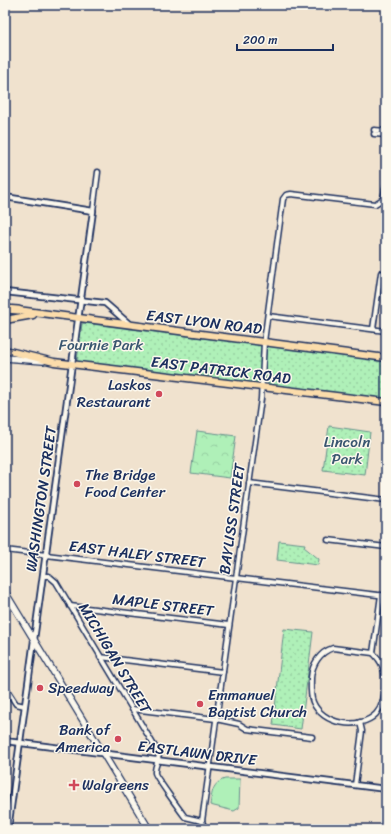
<svg xmlns="http://www.w3.org/2000/svg" width="391" height="834" font-family="Sriracha,sans-serif">
  <defs>
    <pattern id="forest-crowns" width="20" height="18" patternUnits="userSpaceOnUse"><rect width="20" height="18" fill="#aff0b8"/><path d="M2 6a3 3 0 1 1 6 0M12 15a3 3 0 1 1 6 0" fill="none" stroke="#96cea1"/></pattern>
    <pattern id="park-dots" width="8" height="8" patternUnits="userSpaceOnUse"><rect width="8" height="8" fill="#aff0b8"/><path d="M2 2h.1M6 6h.1" fill="none" stroke="#96cea1" stroke-width="1.8" stroke-linecap="round"/></pattern>
  </defs>
  <rect width="100%" height="100%" fill="#f0e2ce"/>
  <filter id="ink" filterUnits="userSpaceOnUse"><feTurbulence type="fractalNoise" baseFrequency=".025" numOctaves="2"/><feDisplacementMap in="SourceGraphic" scale="8" xChannelSelector="R" yChannelSelector="G"/><feConvolveMatrix kernelMatrix="1 2 1 2 8 2 1 2 1" color-interpolation-filters="sRGB"/></filter>
  <g filter="url(#ink)">
    <polygon fill="url(#forest-crowns)" stroke="#65908b" points="197,431 236,436 230,478 191,473"/>
    <g fill="url(#park-dots)" stroke="#65908b">
      <polygon points="84,323 386,361 386,399 78,362 77,361 82,324"/>
      <polygon points="329,426 370,432 365,475 323,470"/>
      <polygon points="279,541 305,544 304,547 319,559 318,565 277,560"/>
      <polygon points="284,629 313,632 301,729 273,725"/>
    </g>
    <path fill="#aff0b8" stroke="#65908b" d="M225 779H240L239 808 234 811 210 805C212 793 212 783 225 779Z"/>
    <g fill="none" stroke-linecap="round" stroke-linejoin="round">
      <g stroke="#1b2f5e" stroke-width="7">
        <g id="minor">
          <polyline points="374,130 386,131"/>
          <polyline points="374,134 386,135"/>
          <polyline points="93,211 98,172"/>
          <polyline points="268,316 386,331"/>
          <polyline points="373,329 381,273"/>
          <polyline points="249,483 386,500"/>
          <polyline points="328,540 386,547"/>
          <polyline points="5,550 386,596"/>
          <path d="M43 576H49L56 582 158 752C161 759 154 765 155 773 155 776 182 813 185 817L202 821"/>
          <polyline points="70,606 229,625"/>
          <path d="M333 648 373 653C383 662 386 672 385 685 385 696 383 706 376 714 359 731 322 724 313 702 310 695 311 686 311 678 312 664 320 652 333 648Z"/>
          <polyline points="373,653 381,595"/>
          <polyline points="100,657 223,672"/>
          <polyline points="5,687 16,704 25,706"/>
          <polyline points="132,709 216,719 239,724 247,729 312,737"/>
          <polyline points="355,785 362,731 360,722"/>
          <polyline points="205,829 202,821 261,399 264,342 283,199 286,195 291,194 375,204 383,199 386,185"/>
        </g>
      </g>
      <g stroke="#1b2f5e" stroke-width="8">
        <g id="tertiary">
          <polyline points="5,197 93,211 8,829"/>
          <polyline points="5,292 105,303 128,323"/>
          <polyline points="5,741 386,789"/>
        </g>
      </g>
      <g stroke="#1b2f5e" stroke-width="8">
        <g id="secondary">
          <polyline points="5,358 43,361"/>
          <polyline points="5,592 149,829"/>
        </g>
      </g>
      <g stroke="#1b2f5e" stroke-width="9">
        <g id="trunk">
          <polyline points="18,310 386,358"/>
          <polyline points="5,320 33,315"/>
          <polyline points="5,350 54,362 386,402"/>
        </g>
      </g>
      <g stroke="#1b2f5e" stroke-width="10">
        <polyline id="motorway" points="5,309 18,310"/>
      </g>
      <use href="#minor" stroke="#fbf7ec" stroke-width="4"/>
      <use href="#tertiary" stroke="#fbf7ec" stroke-width="4.5"/>
      <use href="#secondary" stroke="#fbf7ec" stroke-width="5.5"/>
      <use href="#trunk" stroke="#fbdcab" stroke-width="6"/>
      <use href="#motorway" stroke="#fbdcab" stroke-width="7"/>
    </g>
  </g>
  <g fill="#d1495b" stroke="#fbf7ec" stroke-width="1.5">
    <circle cx="159" cy="394" r="4"/>
    <circle cx="77" cy="484" r="4"/>
    <circle cx="40" cy="688" r="4"/>
    <circle cx="200" cy="704" r="4"/>
    <circle cx="118" cy="739" r="4"/>
    <path d="M72 779h4v4h4v4h-4v4h-4v-4h-4v-4h4z"/>
  </g>
  <g text-anchor="middle" dominant-baseline="central" stroke-width="3" stroke-linejoin="round" paint-order="stroke">
    <g font-size="15" fill="#1b2f5e" stroke="#fbf7ec">
      <text transform="translate(204 322) rotate(7)">EAST LYON ROAD</text>
      <text transform="translate(221 370) rotate(7)">EAST PATRICK ROAD</text>
      <text transform="translate(41 499) rotate(-82)">WASHINGTON STREET</text>
      <text transform="translate(232 519) rotate(-82)">BAYLISS STREET</text>
      <text transform="translate(137 554) rotate(7)">EAST HALEY STREET</text>
      <text transform="translate(163 605) rotate(7)">MAPLE STREET</text>
      <text transform="translate(115 658) rotate(59)">MICHIGAN STREET</text>
      <text transform="translate(197 753) rotate(7)">EASTLAWN DRIVE</text>
    </g>
    <g font-size="15" fill="#395670" stroke="#fbf7ec">
      <text x="101" y="345">Fournie Park</text>
      <text x="347" y="442">Lincoln<tspan x="347" dy="17">Park</tspan></text>
    </g>
    <g font-size="15" fill="#1b2f5e" stroke="#fbf7ec" text-anchor="start">
      <text x="151" y="385" text-anchor="end">Laskos<tspan x="151" dy="17">Restaurant</tspan></text>
      <text x="85" y="475">The Bridge<tspan x="85" dy="17">Food Center</tspan></text>
      <text x="48" y="688">Speedway</text>
      <text x="208" y="695">Emmanuel<tspan x="208" dy="17">Baptist Church</tspan></text>
      <text x="110" y="730" text-anchor="end">Bank of<tspan x="110" dy="17">America</tspan></text>
      <text x="82" y="785">Walgreens</text>
    </g>
  </g>
  <rect width="391" height="834" fill="none" stroke="#fbf7ec" stroke-width="20"/>
  <rect x="10" y="10" width="371" height="814" fill="none" stroke="#1b2f5e" stroke-width="1.5" filter="url(#ink)"/>
  <path d="M237 44v6h96v-6" fill="none" stroke="#1b2f5e" stroke-width="2"/>
  <text x="243" y="44" font-size="12" fill="#1b2f5e" stroke="#fbf7ec" stroke-width="3" paint-order="stroke">200 m</text>
</svg>
